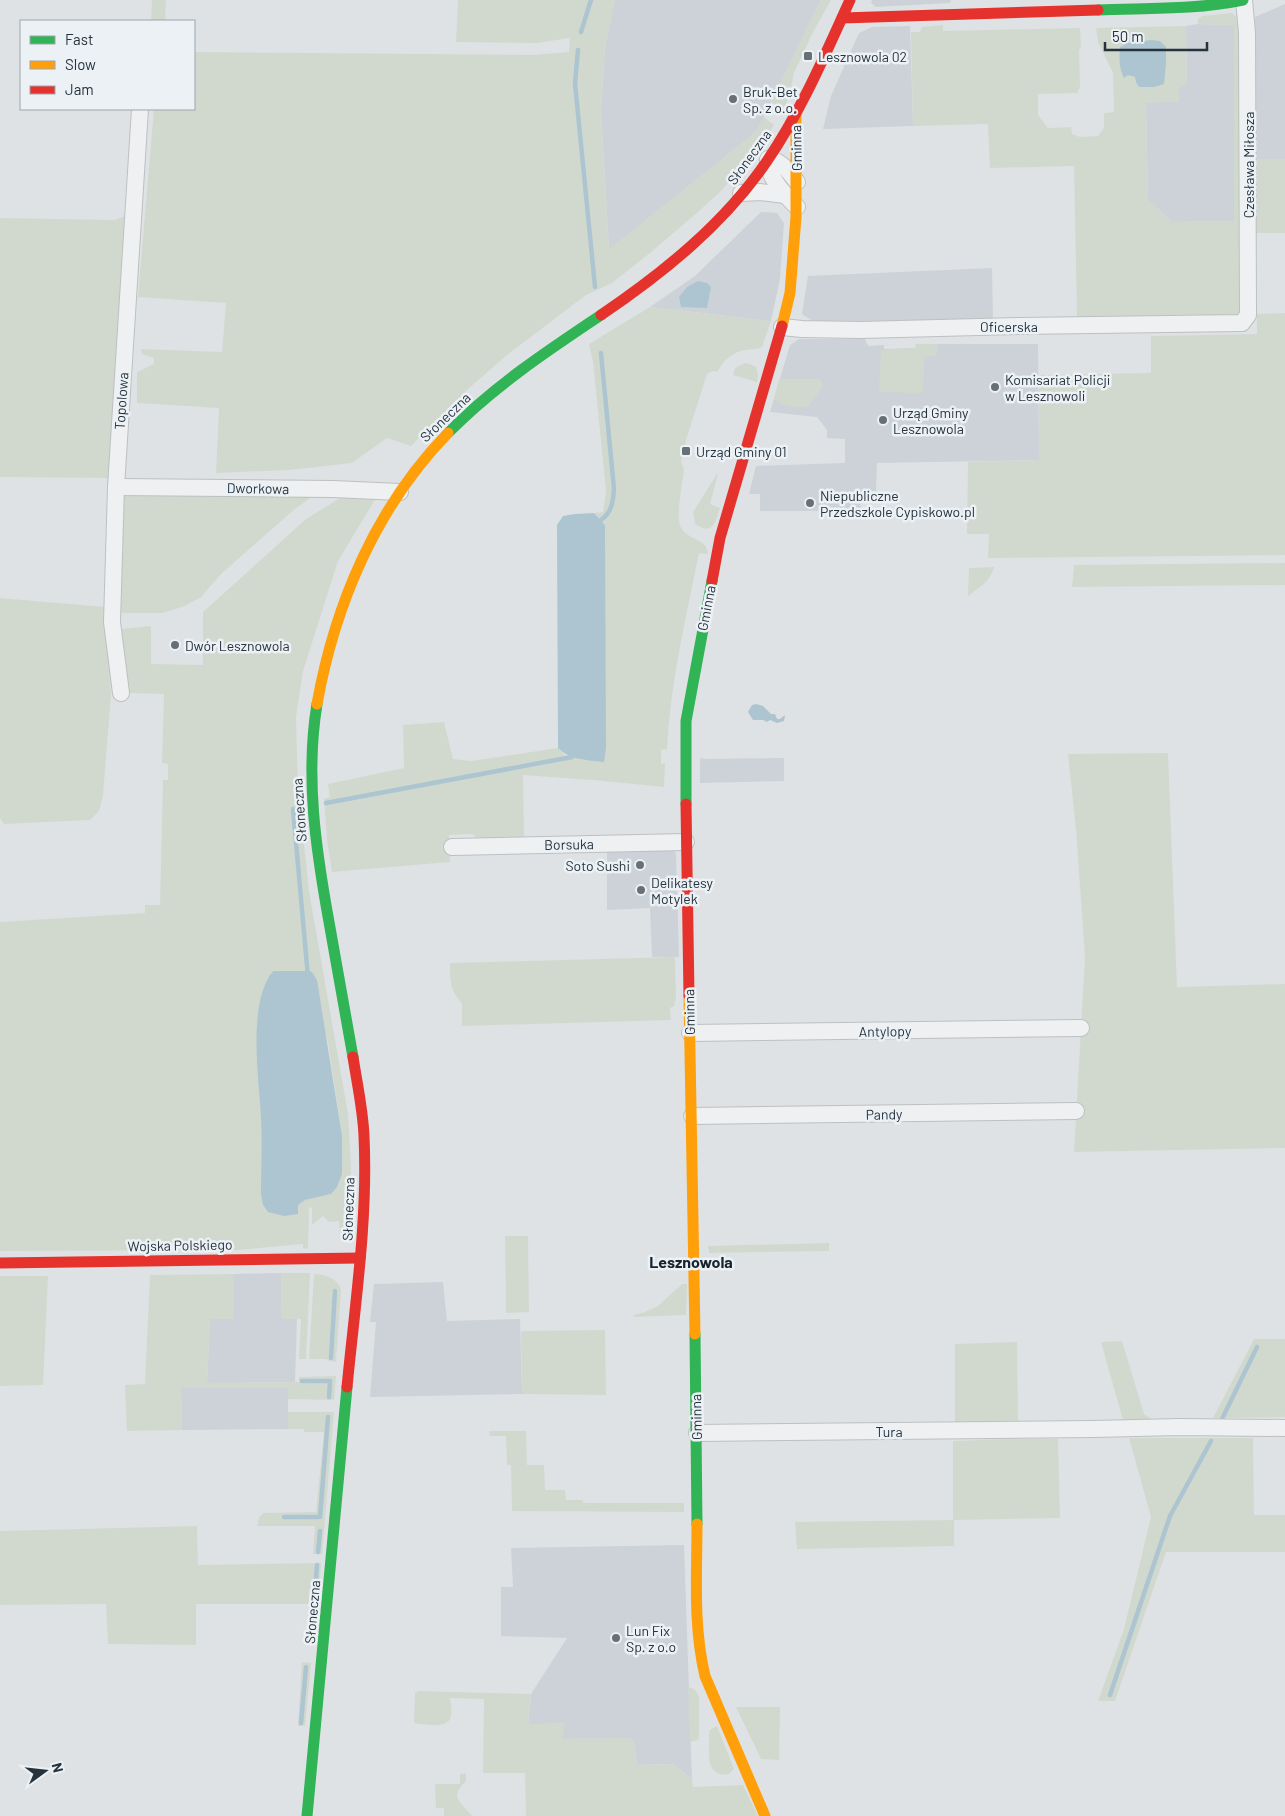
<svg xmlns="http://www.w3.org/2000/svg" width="1285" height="1816" font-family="Barlow,sans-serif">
  <rect width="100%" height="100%" fill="#dfe2e4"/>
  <g fill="#ccd2d8">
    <polygon points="615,0 821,0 757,131 609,250 601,111 605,48"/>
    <polygon points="872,0 951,0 950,3 876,7 871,3"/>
    <polygon points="1285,4 1285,221 1256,213 1255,17"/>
    <polygon points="1198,24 1234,25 1234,221 1172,222 1148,200 1146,102 1179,102 1179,88 1187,83 1186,26"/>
    <polygon points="910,26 913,126 823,129 831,96 859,33 872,27"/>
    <polygon points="761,212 777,213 784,223 780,279 771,321 650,307 695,276"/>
    <polygon points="992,268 993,321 817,324 802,314 808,276"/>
    <polygon points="799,339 865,339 867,344 869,346 884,345 884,349 915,348 916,344 1038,344 1039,460 877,463 876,491 870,491 870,499 860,499 861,511 760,511 760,494 749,494 756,466 845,463 845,439 827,438 827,430 817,417 770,412 790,345"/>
    <polygon points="700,758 705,759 784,758 784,781 700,783"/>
    <polygon points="671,847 676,854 679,957 652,957 650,908 607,910 607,850"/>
    <polygon points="281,1273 282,1319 297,1318 295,1382 207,1383 210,1318 234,1319 234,1274"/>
    <polygon points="443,1282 447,1321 520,1319 522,1394 370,1397 376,1322 370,1322 374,1284"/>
    <polygon points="181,1388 288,1388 288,1429 182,1430"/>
    <polygon points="684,1545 692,1779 673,1764 637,1765 634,1743 630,1738 563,1739 563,1723 528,1725 531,1694 567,1638 501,1636 501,1587 513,1587 511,1548"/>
  </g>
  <g fill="#d1d9cf" fill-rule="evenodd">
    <polygon points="152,0 166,0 165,21 151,21"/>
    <polygon points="458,0 615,0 605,48 601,111 609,249 757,131 764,117 774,125 758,150 721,191 698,212 650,253 612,283 586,295 507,355 467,390 411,446 387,438 352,463 289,470 216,473 219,408 137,403 137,372 154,364 154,358 142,354 141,349 222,352 226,303 138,297 154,109 194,109 194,52 532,55 569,52 570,38 537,43 456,42"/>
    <polygon points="821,0 831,0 813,32 794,73 790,92 785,108 770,102"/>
    <polygon points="1232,13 1238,18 1242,28 1242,301 1237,316 1056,321 1056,317 1077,316 1074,166 990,168 988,124 913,126 911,32 920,32 922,27 943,25 943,31 1080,28 1081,47 1079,50 1080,88 1078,90 1078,93 1038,94 1038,115 1048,128 1071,127 1072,134 1080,137 1098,136 1104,128 1104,113 1114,112 1113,73 1098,42 1096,28 1186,26 1187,83 1179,88 1179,102 1146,103 1148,200 1172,222 1234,221 1234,25 1198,24 1198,19 1202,16"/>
    <rect x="1256" y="159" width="29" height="74"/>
    <polygon points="127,215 109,478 0,477 0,218 115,220"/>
    <path d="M650 307 771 321 762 347C756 350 752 349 746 350 732 352 724 360 717 372L713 371 707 374 686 440 681 462 684 469C683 482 675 517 681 528 688 540 708 539 708 554L699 553C686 618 670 683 667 749L661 750V764L665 763 664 787 593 780 523 775 524 840 479 841 473 834 449 835 450 862 332 872 327 840 324 799 330 797 328 784 404 768 403 725 444 722 453 759 471 761 558 748 565 755 572 757 605 525 594 513 603 512 606 491 593 362 589 344Z"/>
    <polygon points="1285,313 1285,555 988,558 989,534 967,534 968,462 1039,460 1039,375 1151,373 1151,336 1257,334 1257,314"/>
    <polygon points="916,344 938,344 936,356 924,357 923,393 881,392 879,389 881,350 915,348"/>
    <polygon points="745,363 750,364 756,367 758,374 757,382 733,375 735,368"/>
    <path d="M782 379H818L821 380 823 386 809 406C798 409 782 407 774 399L779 380Z"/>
    <path d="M717 474H718L710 504 720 508C715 523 713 536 695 524L693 512Z"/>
    <polygon points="121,493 317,493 295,509 222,573 201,597 185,606 163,613 119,613"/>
    <path d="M345 495 376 498 338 561 303 671 296 717 298 788 309 891 348 1114 349 1131 351 1167 350 1203 347 1221 340 1233 339 1221 329 1222 323 1216 312 1225V1208L309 1207 308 1249 303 1248V1244L238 1250 0 1251V922L145 913V905H160L163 780H168V764L162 763 164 694 129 693 121 649 120 629 151 626V664L203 665V612L306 519ZM272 971H308L328 1043 342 1136V1174L331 1194 305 1200 298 1205 261 1194V1118L257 1027 260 1006Z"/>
    <polygon points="1285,563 1285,585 1072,587 1074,565"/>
    <path d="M994 567C990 582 980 587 968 596L969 568Z"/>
    <polygon points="0,598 105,607 111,695 108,732 103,795 99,811 90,820 4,824 0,818"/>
    <polygon points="1168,753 1177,987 1285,984 1285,1148 1074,1152 1085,957 1076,829 1068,754"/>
    <path d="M675 957 676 998 674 1006 670 1008 671 1020 462 1026V1003C450 991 450 980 450 963Z"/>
    <polygon points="505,1236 528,1236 529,1312 506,1313"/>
    <polygon points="829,1243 829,1251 709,1253 708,1246"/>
    <polygon points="281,1273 310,1273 306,1359 299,1359 301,1319 282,1319"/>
    <polygon points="234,1274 234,1319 210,1319 207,1383 299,1382 299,1377 336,1376 334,1400 288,1399 288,1388 181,1388 182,1430 127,1431 125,1385 145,1384 150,1275"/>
    <path d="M314 1274C326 1275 336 1277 341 1289L336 1362 330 1361 326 1359H309Z"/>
    <polygon points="0,1276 48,1276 43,1385 0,1386"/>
    <polygon points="682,1284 687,1284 686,1315 633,1317 634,1315 645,1312 658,1306"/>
    <polygon points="605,1330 606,1395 522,1394 521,1331"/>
    <polygon points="1254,1339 1285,1339 1285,1417 1213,1418"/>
    <polygon points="1122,1341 1144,1414 1151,1419 1123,1420 1101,1342"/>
    <polygon points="1017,1342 1018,1421 955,1423 955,1344"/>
    <polygon points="288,1412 334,1412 322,1554 313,1554 315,1526 257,1526 259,1518 263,1513 316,1512 324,1432 304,1432 304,1429 288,1429"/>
    <polygon points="489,1431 526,1431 527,1465 544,1465 545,1490 565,1490 566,1500 583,1500 583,1503 684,1503 684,1512 512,1511 511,1465 507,1465 506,1436 490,1436"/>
    <polygon points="1129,1438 1253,1438 1254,1515 1285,1515 1285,1552 1166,1552 1115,1701 1098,1701 1124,1629 1151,1517"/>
    <polygon points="1006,1439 1058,1439 1060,1518 954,1520 954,1546 797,1549 795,1522 953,1520 953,1441"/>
    <polygon points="197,1526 198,1565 321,1563 320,1582 312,1582 312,1589 319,1589 315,1630 308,1630 310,1604 196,1604 196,1645 108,1644 106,1604 0,1605 0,1531"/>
    <polygon points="302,1662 311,1663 305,1726 298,1726"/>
    <path d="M688 1687C694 1688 697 1691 699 1697V1737L698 1740 690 1742Z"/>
    <path d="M418 1691 531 1694 528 1724 564 1723 563 1739 630 1738 634 1743 637 1765 673 1764 692 1779 693 1787 743 1785 758 1816H526L525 1773H483L484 1699 450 1698C451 1704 453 1713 450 1719 445 1729 423 1724 414 1723L415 1693Z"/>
    <polygon points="736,1707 780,1707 779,1760 761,1759"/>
    <path d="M717 1726 734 1769 729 1774C704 1778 710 1752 709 1735L710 1730Z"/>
    <path d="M466 1773V1781C449 1798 460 1801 472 1816H444V1808H436L435 1784H460V1774Z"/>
  </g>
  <g fill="#acc5d0">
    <path d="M1151 40 1160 41 1166 47V64L1164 84 1154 87H1139L1136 82 1135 77 1128 75 1124 78C1119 68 1119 58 1120 47L1128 43Z"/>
    <polygon points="698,281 707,283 711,287 707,308 681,307 679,297 687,287"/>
    <path d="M594 513 605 525 606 748 604 762C587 760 570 760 558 748L557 525 563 516 575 514Z"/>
    <polygon points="756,704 763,706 771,714 775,714 777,719 780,719 785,715 784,721 777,723 770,720 767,722 763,720 753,720 748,712 752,705"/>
    <path d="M273 971H308L312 972 317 980 342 1136V1174L337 1187 331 1194 305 1200 298 1205V1214L284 1216 268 1212 263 1205 261 1194C261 1169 262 1143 261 1118 259 1078 247 1003 273 971Z"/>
  </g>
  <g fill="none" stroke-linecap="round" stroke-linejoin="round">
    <g stroke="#acc5d0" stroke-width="4.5">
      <polyline points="581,32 591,0"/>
      <polyline points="578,50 575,83 595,287"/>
      <path d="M601 520C612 512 613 502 614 489L601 353"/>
      <polyline points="326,803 572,757"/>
      <polyline points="293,809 308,977"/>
      <polyline points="331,1358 335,1291"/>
      <polyline points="302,1381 330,1381 329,1397"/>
      <polyline points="1222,1419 1257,1347"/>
      <polyline points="284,1517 320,1517 328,1417"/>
      <polyline points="318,1552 320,1531"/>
      <polyline points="316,1578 317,1565"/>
      <polyline points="312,1628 315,1593"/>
      <polyline points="1110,1695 1170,1516 1211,1441"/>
      <polyline points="301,1723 306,1667"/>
    </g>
    <g stroke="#bdc0c2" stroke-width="18">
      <g id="street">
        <polyline points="741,193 760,192 785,195"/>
        <path d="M797 207C785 195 767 177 768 159 781 160 789 172 797 182"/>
        <polyline points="782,327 802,329 860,330 1020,326 1242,323 1248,315 1247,33 1244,0"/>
        <polyline points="116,487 333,489 400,492"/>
        <polyline points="121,693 112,622 116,487 140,109"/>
        <polyline points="452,847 686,842"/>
        <polyline points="690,1033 1081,1028"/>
        <polyline points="692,1116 1076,1111"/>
        <polyline points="697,1433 1093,1429 1180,1427 1285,1428"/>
      </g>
    </g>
    <use href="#street" stroke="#eef0f1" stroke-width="16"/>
    <g stroke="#30b455" stroke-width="11">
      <path d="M1098 10C1146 8 1195 10 1243 0"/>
      <path d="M448 433C493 387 547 351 601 315"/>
      <path d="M317 704C305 777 316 850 329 922 337 967 345 1012 353 1057"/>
      <polyline points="686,804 686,721 712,581"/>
      <polyline points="695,1334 697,1524"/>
      <polyline points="307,1816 347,1387"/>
    </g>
    <g stroke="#ff9f0a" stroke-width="11">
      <polyline points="782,326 790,293 796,217 796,116"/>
      <path d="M317 704C335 604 376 507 448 433"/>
      <polyline points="689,996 695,1334"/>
      <path d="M697 1524C697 1575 693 1626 705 1676L765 1816"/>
    </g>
    <g stroke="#e5322d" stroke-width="11">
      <polyline points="842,18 1098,10"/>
      <path d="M601 315C663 273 724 224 767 161 801 111 825 55 850 0"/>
      <polyline points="712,581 720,538 782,326"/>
      <polyline points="686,804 689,996"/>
      <polyline points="0,1263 360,1258"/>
      <path d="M347 1387C355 1304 368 1220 364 1136 363 1110 357 1083 353 1057"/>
    </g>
  </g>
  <g fill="#677077" stroke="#ecf1f5" stroke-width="2">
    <rect x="803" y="51" width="10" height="10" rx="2.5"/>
    <circle cx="733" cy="99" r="5"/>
    <circle cx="995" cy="387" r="5"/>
    <circle cx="883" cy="420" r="5"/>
    <rect x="681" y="446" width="10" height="10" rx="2.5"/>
    <circle cx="810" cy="503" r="5"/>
    <circle cx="175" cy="645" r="5"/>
    <circle cx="640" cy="865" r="5"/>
    <circle cx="641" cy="890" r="5"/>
    <circle cx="616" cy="1638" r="5"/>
  </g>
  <g text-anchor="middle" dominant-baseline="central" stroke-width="5" stroke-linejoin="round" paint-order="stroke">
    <g font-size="14" fill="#26333d" stroke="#ecf1f5" text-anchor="start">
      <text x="818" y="56">Lesznowola 02</text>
      <text x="743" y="91">Bruk-Bet<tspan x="743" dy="16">Sp. z o.o.</tspan></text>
      <text x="1005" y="379">Komisariat Policji<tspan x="1005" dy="16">w Lesznowoli</tspan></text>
      <text x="893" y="412">Urząd Gminy<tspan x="893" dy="16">Lesznowola</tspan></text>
      <text x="696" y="451">Urząd Gminy 01</text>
      <text x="820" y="495">Niepubliczne<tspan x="820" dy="16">Przedszkole Cypiskowo.pl</tspan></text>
      <text x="185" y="645">Dwór Lesznowola</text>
      <text x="630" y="865" text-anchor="end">Soto Sushi</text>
      <text x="651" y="882">Delikatesy<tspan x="651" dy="16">Motylek</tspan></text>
      <text x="626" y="1630">Lun Fix<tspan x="626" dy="16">Sp. z o.o</tspan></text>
    </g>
    <g font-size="14" fill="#26333d" stroke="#ecf1f5">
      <text transform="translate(796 148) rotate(-91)">Gminna</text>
      <text transform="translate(749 157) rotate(-54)">Słoneczna</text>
      <text transform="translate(1248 165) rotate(-90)">Czesława Miłosza</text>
      <text x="1009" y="326">Oficerska</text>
      <text transform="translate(121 401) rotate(-86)">Topolowa</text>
      <text transform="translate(445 417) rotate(-44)">Słoneczna</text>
      <text transform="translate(258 488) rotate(1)">Dworkowa</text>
      <text transform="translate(706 608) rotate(-79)">Gminna</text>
      <text transform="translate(299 810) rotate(-94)">Słoneczna</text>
      <text transform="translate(569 844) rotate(-1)">Borsuka</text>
      <text transform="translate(689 1012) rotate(-91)">Gminna</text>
      <text transform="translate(885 1031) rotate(-1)">Antylopy</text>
      <text transform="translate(884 1114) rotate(-1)">Pandy</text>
      <text transform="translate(348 1209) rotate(-88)">Słoneczna</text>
      <text transform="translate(180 1245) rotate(-1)">Wojska Polskiego</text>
      <text transform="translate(696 1417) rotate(-91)">Gminna</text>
      <text x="889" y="1431">Tura</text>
      <text transform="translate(312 1612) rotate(-85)">Słoneczna</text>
    </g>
    <g font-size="16" font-weight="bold" fill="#18242e" stroke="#ecf1f5">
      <text x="691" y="1261">Lesznowola</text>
    </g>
  </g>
  <rect x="20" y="20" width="175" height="90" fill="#ecf1f5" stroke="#9da5ab"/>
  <rect x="30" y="36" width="25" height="8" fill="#30b455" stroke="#9da5ab"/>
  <text x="65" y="45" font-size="15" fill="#26333d">Fast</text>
  <rect x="30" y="61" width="25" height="8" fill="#ff9f0a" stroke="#9da5ab"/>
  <text x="65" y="70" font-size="15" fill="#26333d">Slow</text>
  <rect x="30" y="86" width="25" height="8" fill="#e5322d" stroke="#9da5ab"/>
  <text x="65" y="95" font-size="15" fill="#26333d">Jam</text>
  <g transform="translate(45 1771) rotate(75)" stroke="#ecf1f5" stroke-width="4" paint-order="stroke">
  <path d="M0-4L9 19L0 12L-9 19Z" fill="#26333d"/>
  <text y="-8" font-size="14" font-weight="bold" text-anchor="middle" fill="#26333d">N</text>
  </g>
  <path d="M1105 42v8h102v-8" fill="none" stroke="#26333d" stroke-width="2.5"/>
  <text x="1112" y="42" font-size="15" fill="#26333d" stroke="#ecf1f5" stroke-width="4" paint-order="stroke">50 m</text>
</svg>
